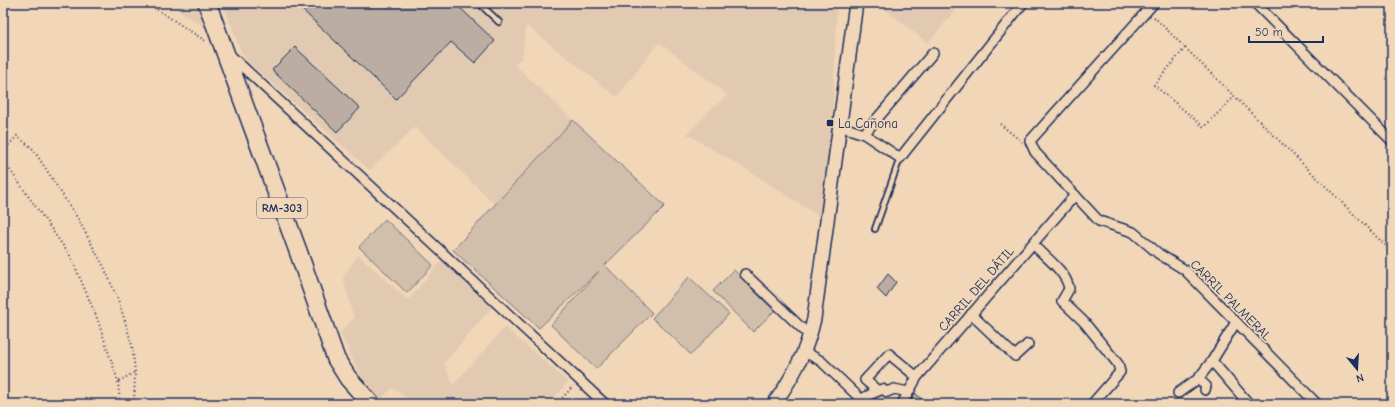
<svg xmlns="http://www.w3.org/2000/svg" width="1395" height="407" font-family="'Comic Neue',sans-serif">
  <rect width="100%" height="100%" fill="#f1d6b8"/>
  <filter id="ink" filterUnits="userSpaceOnUse"><feTurbulence type="fractalNoise" baseFrequency=".025" numOctaves="2"/><feDisplacementMap in="SourceGraphic" scale="8" xChannelSelector="R" yChannelSelector="G"/><feConvolveMatrix kernelMatrix="1 2 1 2 8 2 1 2 1" color-interpolation-filters="sRGB"/></filter>
  <g filter="url(#ink)">
    <g fill="#e1cab1">
      <polygon points="166,3 195,3 210,31"/>
      <polygon points="223,3 837,3 828,222 746,169 687,134 710,110 728,95 659,42 617,97 526,25 522,58 514,64 573,120 495,204 415,127 370,170 249,63 241,51"/>
      <polygon points="877,3 961,3 928,43"/>
      <polygon points="358,255 408,300 442,260 492,307 444,363 453,385 505,327 568,382 549,404 437,404 441,399 434,404 416,404 392,388 381,399 364,379 357,368 340,333 354,318 343,278"/>
    </g>
    <g fill="#d1beab" stroke="#767684">
      <polygon points="573,120 665,206 605,265 652,313 596,369 551,325 599,271 539,328 453,250"/>
      <polygon points="385,219 433,265 407,293 359,247"/>
      <polygon points="734,270 774,311 753,332 713,291"/>
      <polygon points="689,277 729,314 691,355 671,335 652,318"/>
    </g>
    <g fill="#bcada2" stroke="#1b2f5e">
      <polygon points="295,3 455,3 495,41 475,63 451,42 396,99"/>
      <polygon points="295,47 360,108 337,132 272,70"/>
      <polygon points="888,274 896,282 886,298 877,289"/>
      <polygon points="915,393 927,404 909,404"/>
    </g>
    <g fill="none" stroke-linecap="round" stroke-linejoin="round">
      <g stroke="#1b2f5e" stroke-width="8">
        <g id="lane">
          <polyline points="479,3 499,22"/>
          <polyline points="875,229 900,158"/>
        </g>
      </g>
      <g stroke="#1b2f5e" stroke-width="12">
        <g id="street">
          <polyline points="1154,3 1030,141 1035,152 1099,221 1133,232 1159,254 1185,270 1317,404"/>
          <polyline points="1255,3 1392,141"/>
          <polyline points="230,55 605,404"/>
          <polyline points="840,126 864,134 900,158 1023,3"/>
          <polyline points="864,134 933,53"/>
          <path d="M1033 244C1044 256 1067 272 1069 289L1062 301 1084 322 1118 364 1120 372 1092 404"/>
          <polyline points="745,274 810,336"/>
          <polyline points="971,314 1015,356 1028,344"/>
          <polyline points="1236,322 1212,361 1249,404"/>
          <polyline points="805,352 821,361 866,404"/>
          <polyline points="1205,390 1206,386 1198,379 1212,361"/>
          <polyline points="878,391 865,380 889,354 917,377"/>
          <polyline points="1178,393 1198,379"/>
          <polyline points="861,399 882,389 887,392 894,389 908,392"/>
          <polyline points="902,404 917,377 1075,195"/>
        </g>
      </g>
      <g stroke="#1b2f5e" stroke-width="16">
        <path id="secondary" d="M774 404C794 375 806 353 814 319L856 3"/>
      </g>
      <g stroke="#1b2f5e" stroke-width="20">
        <polyline id="highway" points="207,3 298,251 336,359 348,378 371,404"/>
      </g>
      <g stroke="#1b2f5e" stroke-width="2" stroke-dasharray="1 3" stroke-linecap="butt">
        <polyline points="147,3 207,42"/>
        <polyline points="1154,17 1392,252"/>
        <polyline points="1185,48 1154,85 1204,127 1234,97"/>
        <polyline points="1000,124 1022,142"/>
        <polyline points="3,151 17,136 33,149 78,219 105,269 120,305 132,345 135,372 134,404"/>
        <polyline points="3,160 71,257 97,318 118,381 120,404"/>
        <polyline points="119,381 135,372"/>
        <polyline points="557,404 573,386"/>
      </g>
      <use href="#lane" stroke="#f1d6b8" stroke-width="4.5"/>
      <use href="#street" stroke="#f1d6b8" stroke-width="9"/>
      <use href="#secondary" stroke="#f1d6b8" stroke-width="13"/>
      <use href="#highway" stroke="#f1d6b8" stroke-width="17"/>
    </g>
  </g>
  <rect fill="#1b2f5e" stroke="#f1d6b8" stroke-width="1.5" x="826" y="119" width="8" height="8" rx="2"/>
  <g text-anchor="middle" dominant-baseline="central" stroke-width="3.5" stroke-linejoin="round" paint-order="stroke">
    <rect fill="#f1d6b8" stroke="#5b6179" stroke-width="1" x="257" y="198" width="50" height="20" rx="3"/>
    <g font-size="12" font-weight="bold" fill="#1b2f5e">
      <text x="282" y="208">RM-303</text>
    </g>
    <g font-size="13" fill="#1b2f5e" stroke="#f1d6b8" text-anchor="start">
      <text x="838" y="123">La Cañona</text>
    </g>
    <g font-size="13" fill="#1b2f5e" stroke="#f1d6b8">
      <text transform="translate(976 289) rotate(-49)">CARRIL DEL DÁTIL</text>
      <text transform="translate(1231 300) rotate(45)">CARRIL PALMERAL</text>
    </g>
  </g>
  <rect width="1395" height="407" fill="none" stroke="#f1d6b8" stroke-width="16"/>
  <rect x="8" y="8" width="1379" height="391" fill="none" stroke="#1b2f5e" stroke-width="1.5" filter="url(#ink)"/>
  <g transform="translate(1357 369) rotate(162)" stroke="#f1d6b8" stroke-width="3" paint-order="stroke">
  <path d="M0-3L7 15L0 10L-7 15Z" fill="#1b2f5e"/>
  <text y="-6" font-size="11" font-weight="bold" text-anchor="middle" fill="#1b2f5e">N</text>
  </g>
  <path d="M1249 36v6h74v-6" fill="none" stroke="#1b2f5e" stroke-width="2"/>
  <text x="1255" y="36" font-size="12" fill="#1b2f5e" stroke="#f1d6b8" stroke-width="3" paint-order="stroke">50 m</text>
</svg>
